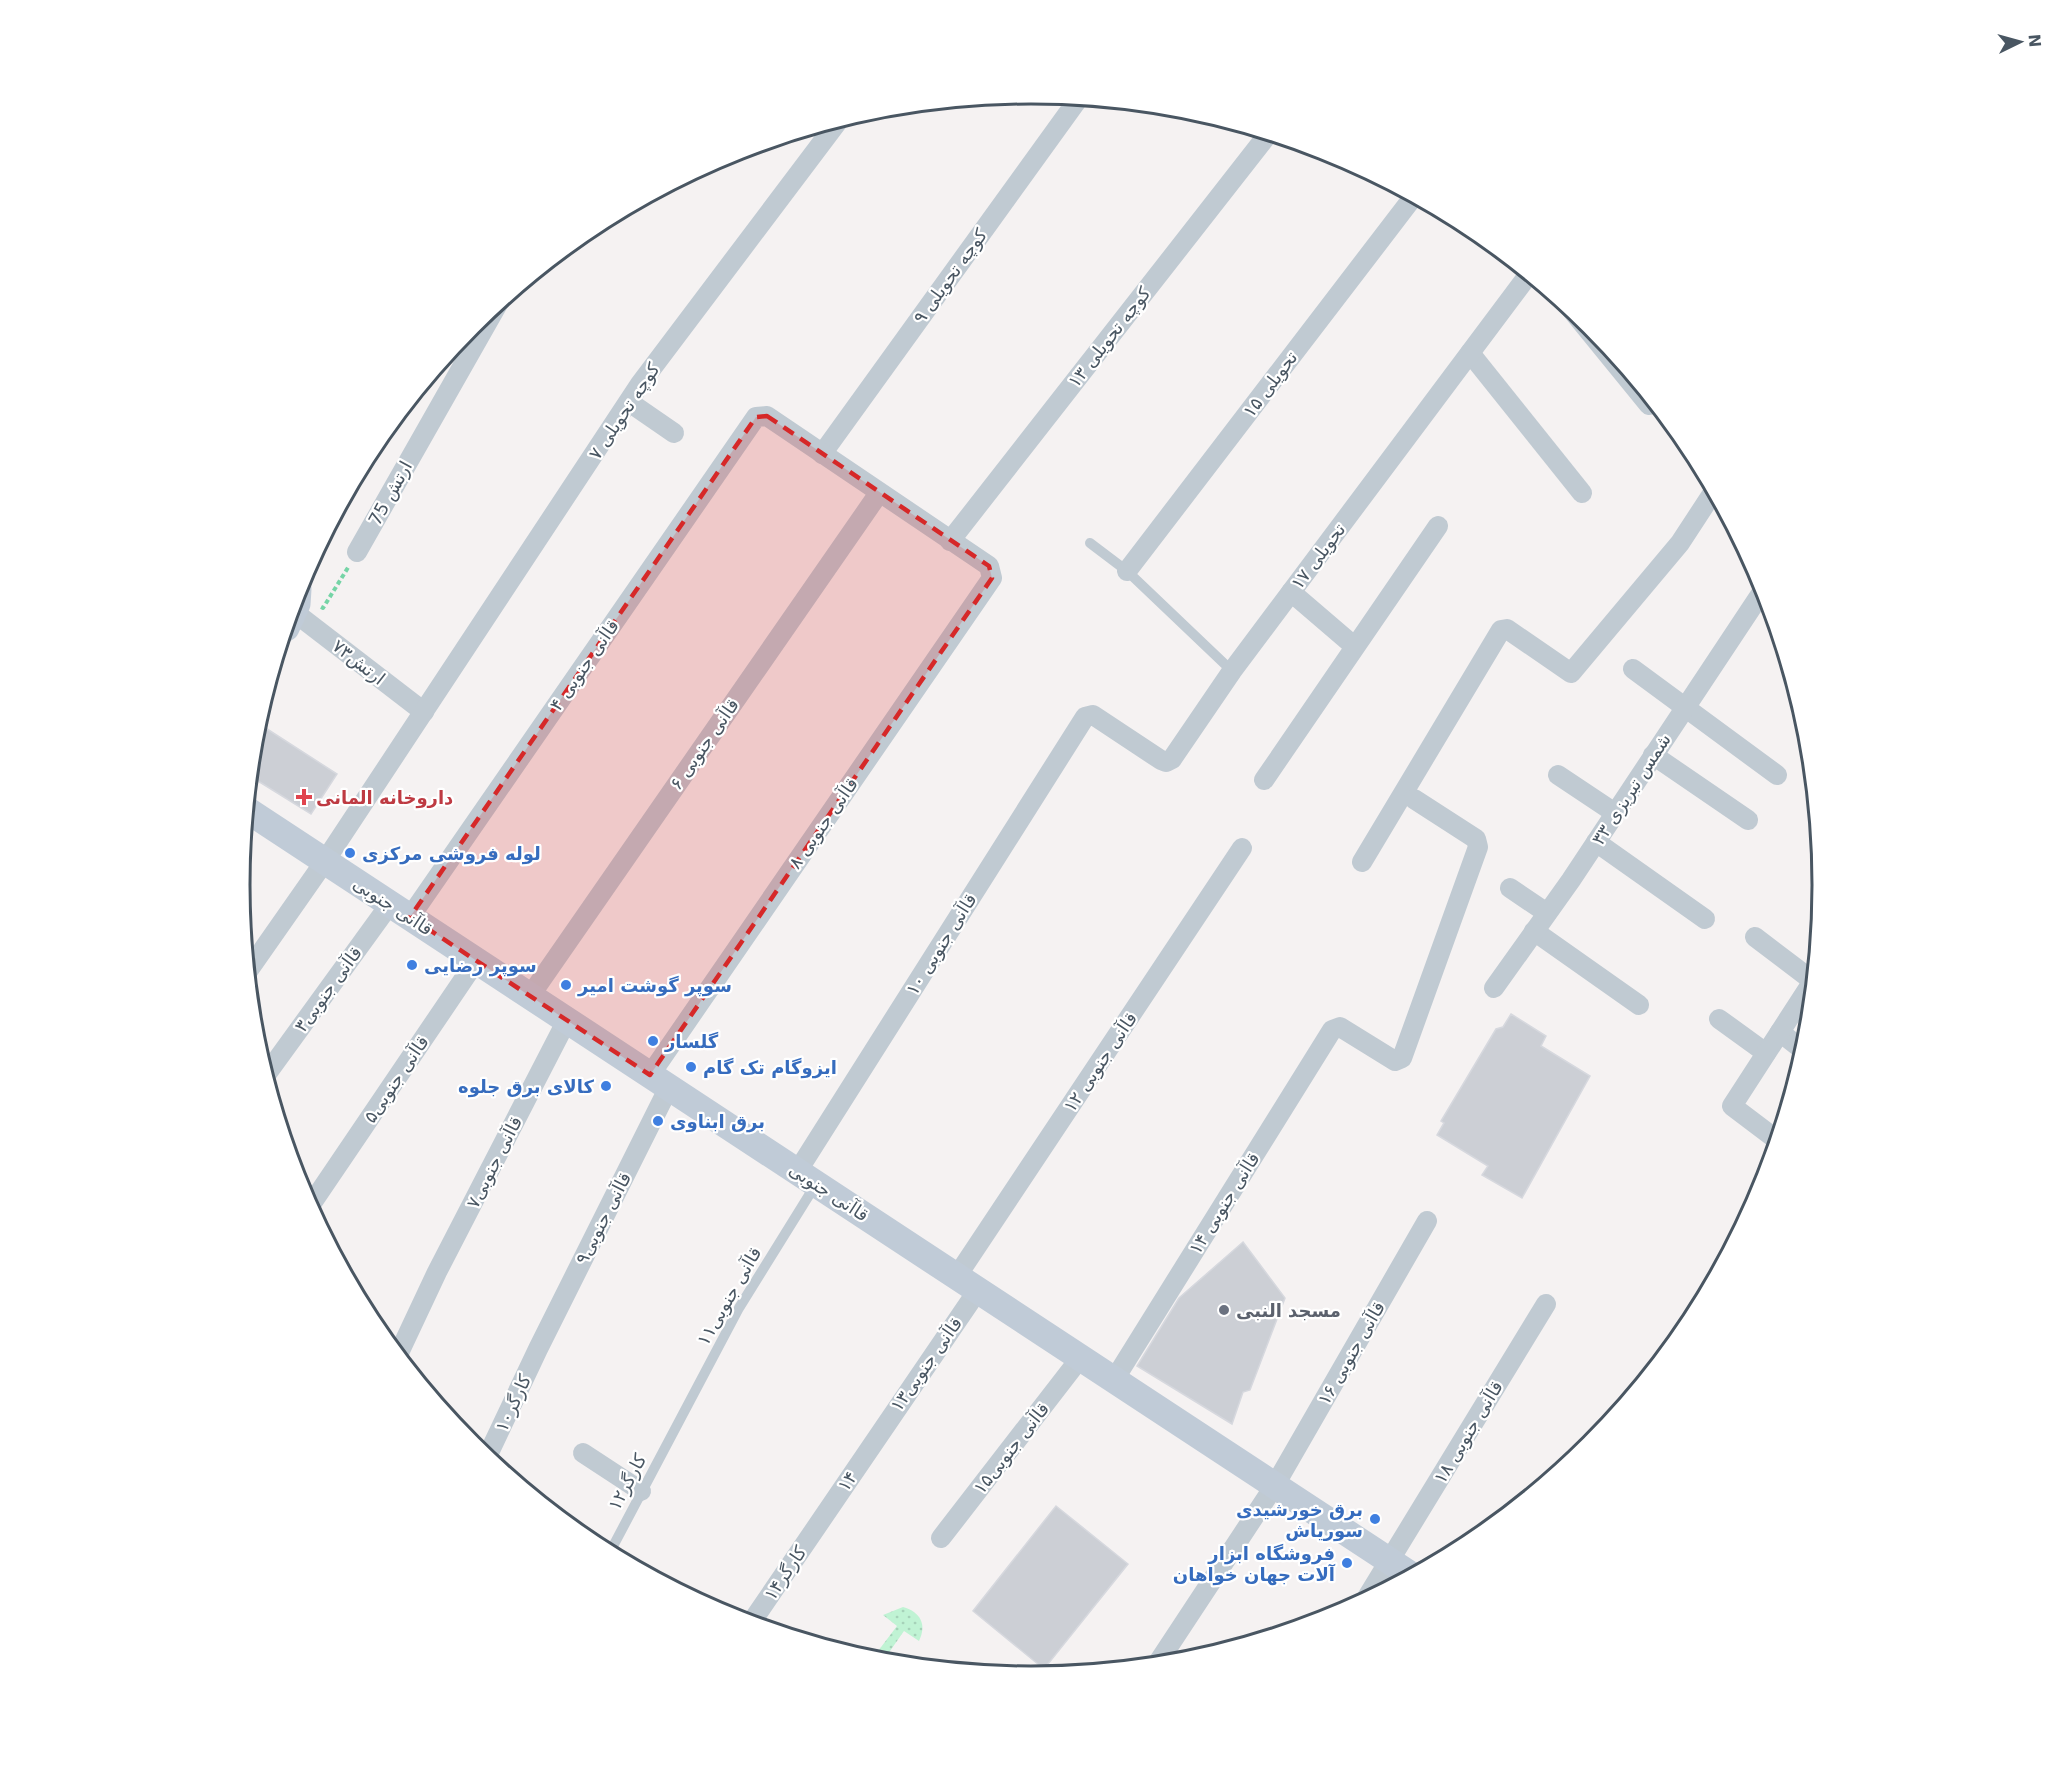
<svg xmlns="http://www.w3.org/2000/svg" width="2062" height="1769" font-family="'DejaVu Sans',Cairo,sans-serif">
  <defs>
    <pattern id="grass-dots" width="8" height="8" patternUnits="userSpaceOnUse" patternTransform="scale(1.5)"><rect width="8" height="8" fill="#c0f3d4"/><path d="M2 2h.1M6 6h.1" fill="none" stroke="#a6d2b9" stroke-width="1.8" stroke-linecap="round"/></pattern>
  </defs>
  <rect width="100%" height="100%" fill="#f5f2f2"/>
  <path fill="url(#grass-dots)" d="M903 1607C921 1612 927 1625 919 1641L904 1631 883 1661 872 1659 897 1626 883 1615Z"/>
  <g fill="#cccfd5" stroke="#d6d8de" stroke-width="1.5">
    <polygon points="264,727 337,774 311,814 250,776 253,743"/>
    <polygon points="1511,1014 1546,1036 1541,1046 1590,1076 1522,1198 1482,1175 1488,1166 1437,1135 1444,1123 1441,1121 1496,1029 1503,1027"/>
    <polygon points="1243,1242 1285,1298 1250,1390 1243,1392 1232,1424 1137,1366 1179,1298"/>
    <polygon points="1056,1506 1128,1564 1044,1669 973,1611"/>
  </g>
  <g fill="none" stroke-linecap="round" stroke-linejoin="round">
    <polyline stroke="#75d4a6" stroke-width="4" stroke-dasharray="4.5 3" stroke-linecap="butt" points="321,607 323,608 349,566"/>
    <g stroke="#c0cad2" stroke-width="10">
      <polyline points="1090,543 1127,571 1232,671"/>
      <polyline points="610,1552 739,1308 816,1184"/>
    </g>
    <g stroke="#c0cad2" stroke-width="20">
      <polyline points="1570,308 1649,405"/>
      <polyline points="1470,353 1582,493"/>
      <polyline points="629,402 674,433"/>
      <polyline points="822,454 1079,98"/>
      <polyline points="950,541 1269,133"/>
      <polyline points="357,552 499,302"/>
      <polyline points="1127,571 1414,196"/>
      <polyline points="1291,592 1354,646"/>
      <polyline points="294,612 424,712"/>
      <polyline points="1633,669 1777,775"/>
      <polyline points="1653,755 1748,820"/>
      <polyline points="1558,775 1615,813"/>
      <polyline points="1264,780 1438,526"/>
      <polyline points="1596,842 1705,919"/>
      <polyline points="1362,862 1501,630 1507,629 1571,673 1680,543 1714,491"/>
      <polyline points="1510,888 1547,913"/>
      <polyline points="410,917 756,417 767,416 989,566 992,578 650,1075"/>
      <polyline points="1534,931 1639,1005"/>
      <polyline points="1755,937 1813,981"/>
      <polyline points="248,971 325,861 640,384 839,120"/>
      <polyline points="1494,988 1571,880 1764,589"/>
      <polyline points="530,996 879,493"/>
      <polyline points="1719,1019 1766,1053"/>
      <polyline points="1780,1032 1804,1051"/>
      <polyline points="266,1075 390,904"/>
      <polyline points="1777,1140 1732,1106 1813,981"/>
      <polyline points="797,1172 1085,717 1093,715 1161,760 1166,762 1172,759 1232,671 1529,274"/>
      <polyline points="310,1206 476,961"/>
      <polyline points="957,1276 1242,848"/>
      <polyline points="398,1355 437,1272 567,1020"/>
      <polyline points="1114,1380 1332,1030 1340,1027 1395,1061 1402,1058 1478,847 1476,839 1414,799"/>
      <polyline points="583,1453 641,1491"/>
      <polyline points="487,1457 538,1349 669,1087"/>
      <polyline points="941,1538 1081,1357"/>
      <polyline points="1366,1599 1546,1304"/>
      <polyline points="751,1623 978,1290"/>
      <polyline points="1157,1664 1275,1485 1427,1221"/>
    </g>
    <g stroke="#c0cbd7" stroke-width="27">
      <polyline points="286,628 297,604 298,589"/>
      <polyline points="247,810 1411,1575"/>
    </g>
  </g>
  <path fill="#d62828" fill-opacity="0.2" stroke="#d62828" stroke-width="4.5" stroke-dasharray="12 8" stroke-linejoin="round" d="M767 416 989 566 992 578 650 1075 410 917 756 417Z"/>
  <path fill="#e0444e" stroke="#fff" stroke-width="2" d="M301 788h6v6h6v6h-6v6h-6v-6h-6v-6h6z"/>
  <g fill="#3f7fe0" stroke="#fff" stroke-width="2">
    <circle cx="350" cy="853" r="6"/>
    <circle cx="412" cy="965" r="6"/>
    <circle cx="566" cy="985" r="6"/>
    <circle cx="653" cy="1041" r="6"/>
    <circle cx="691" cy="1067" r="6"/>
    <circle cx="606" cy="1086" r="6"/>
    <circle cx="658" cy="1121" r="6"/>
    <circle cx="1375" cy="1519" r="6"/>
    <circle cx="1347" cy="1563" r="6"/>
  </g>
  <circle fill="#6b7280" stroke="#fff" stroke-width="2" cx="1224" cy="1310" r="6"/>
  <g text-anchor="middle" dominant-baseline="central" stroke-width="4.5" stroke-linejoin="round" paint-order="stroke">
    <g font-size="18" fill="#495662" stroke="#fff">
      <text transform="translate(950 276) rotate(-54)">کوچه تحویلی ۹</text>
      <text transform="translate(1109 337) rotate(-52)">کوچه تحویلی ۱۳</text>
      <text transform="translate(1270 384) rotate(-53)">تحویلی ۱۵</text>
      <text transform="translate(624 411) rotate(-56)">کوچه تحویلی ۷</text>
      <text transform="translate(390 493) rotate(-61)">75 ارتش</text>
      <text transform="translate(1318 556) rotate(-53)">تحویلی ۱۷</text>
      <text transform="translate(359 662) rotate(38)">ارتش۷۳</text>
      <text transform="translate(584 665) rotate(-55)">قاآنی جنوبی ۴</text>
      <text transform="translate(704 744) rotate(-55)">قاآنی جنوبی ۶</text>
      <text transform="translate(1631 789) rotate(-57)">شمس تبریزی ۳۳</text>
      <text transform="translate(823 823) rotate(-55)">قاآنی جنوبی ۸</text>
      <text transform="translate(393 906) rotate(33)">قاآنی جنوبی</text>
      <text transform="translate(941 944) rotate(-58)">قاآنی جنوبی ۱۰</text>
      <text transform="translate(328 989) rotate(-54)">قاآنی جنوبی۳</text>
      <text transform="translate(1100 1062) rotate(-56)">قاآنی جنوبی ۱۲</text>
      <text transform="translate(396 1079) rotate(-56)">قاآنی جنوبی۵</text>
      <text transform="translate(494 1162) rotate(-63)">قاآنی جنوبی۷</text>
      <text transform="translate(829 1192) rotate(33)">قاآنی جنوبی</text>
      <text transform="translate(1224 1203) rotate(-58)">قاآنی جنوبی ۱۴</text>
      <text transform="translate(603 1218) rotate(-63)">قاآنی جنوبی۹</text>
      <text transform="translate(729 1296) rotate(-60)">قاآنی جنوبی۱۱</text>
      <text transform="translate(1351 1353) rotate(-60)">قاآنی جنوبی ۱۶</text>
      <text transform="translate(926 1364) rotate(-55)">قاآنی جنوبی۱۳</text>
      <text transform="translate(513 1403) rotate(-65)">کارگر۱۰</text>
      <text transform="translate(1468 1432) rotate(-59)">قاآنی جنوبی ۱۸</text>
      <text transform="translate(1011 1448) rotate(-52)">قاآنی جنوبی۱۵</text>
      <text transform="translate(847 1481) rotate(-56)">۱۴</text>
      <text transform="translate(627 1482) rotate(-62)">کارگر۱۲</text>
      <text transform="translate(785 1573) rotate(-56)">کارگر۱۴</text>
    </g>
    <g font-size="18" font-weight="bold" fill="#be3a42" stroke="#fff" text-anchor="start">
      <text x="316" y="797">داروخانه المانی</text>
    </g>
    <g font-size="18" font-weight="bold" fill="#366cbe" stroke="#fff" text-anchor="start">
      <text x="362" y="853">لوله فروشی مرکزی</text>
      <text x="424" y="965">سوپر رضایی</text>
      <text x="578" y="985">سوپر گوشت امیر</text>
      <text x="665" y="1041">گلسار</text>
      <text x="703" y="1067">ایزوگام تک گام</text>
      <text x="594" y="1086" text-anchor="end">کالای برق جلوه</text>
      <text x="670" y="1121">برق ابناوی</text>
      <text x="1363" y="1509" text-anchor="end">برق خورشیدی<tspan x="1363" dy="21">سوریاش</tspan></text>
      <text x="1335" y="1553" text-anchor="end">فروشگاه ابزار<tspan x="1335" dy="21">آلات جهان خواهان</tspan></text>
    </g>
    <g font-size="18" font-weight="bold" fill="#5b616d" stroke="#fff" text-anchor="start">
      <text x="1236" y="1310">مسجد النبی</text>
    </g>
  </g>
  <path d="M0 0H2062V1769H0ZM250 885a781 781 0 1 1 1562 0a781 781 0 1 1-1562 0Z" fill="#fff" fill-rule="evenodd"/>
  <path fill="none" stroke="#495662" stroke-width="3" d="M250 885a781 781 0 1 1 1562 0a781 781 0 1 1-1562 0Z"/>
  <g transform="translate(2020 42) rotate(85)" stroke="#ffffff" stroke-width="4.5" paint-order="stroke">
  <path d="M0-4.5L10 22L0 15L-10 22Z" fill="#495662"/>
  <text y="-9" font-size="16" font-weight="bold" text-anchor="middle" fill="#495662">N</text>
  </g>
</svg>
